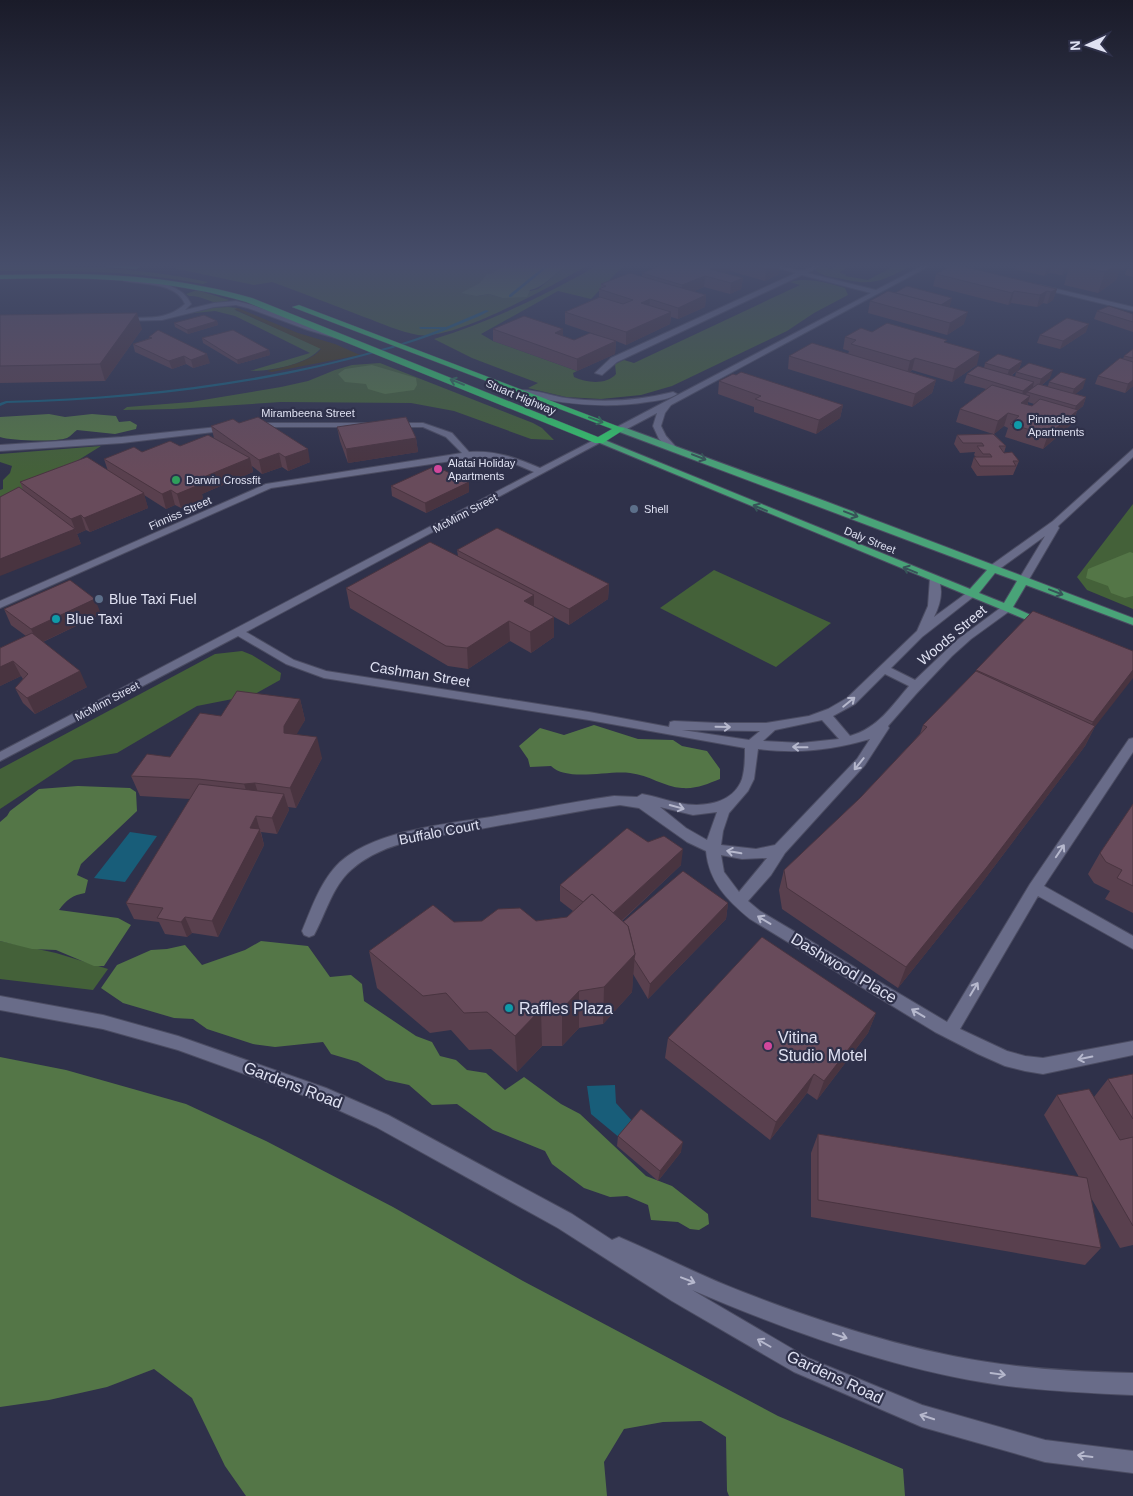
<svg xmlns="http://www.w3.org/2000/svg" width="1133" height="1496" font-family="Helvetica,sans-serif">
  <rect width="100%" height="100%" fill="#2f314a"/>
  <g fill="#446139">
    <path d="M178 265H503L478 287 477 296 489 294 502 298 538 289 553 277 558 270 568 265H589C554 284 456 341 418 335 400 332 381 323 364 317 333 305 303 293 272 282L254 285 173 268Z"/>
    <path d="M598 265H624L591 299 558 291 481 334 493 341 577 371 573 373 574 377C586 383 607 385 616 374L615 364 624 360 634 363 800 285 790 282C809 277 826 283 845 288L848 295 814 313 787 331 672 386 641 395 601 399 566 397 528 388 538 383 472 358 434 339C492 321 546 295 598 265Z"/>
    <path d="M840 265H852L839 272 846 275 845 276 868 280 896 265H913C881 281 874 287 838 278 830 277 822 276 816 270L822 266 831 269Z"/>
    <path d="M0 266C71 265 139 267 208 282L203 284C136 271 68 270 0 271Z"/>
    <path d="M197 290 229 300C215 308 204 295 189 296L186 294Z"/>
    <path d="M228 307 238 308 235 310 321 348C307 365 270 371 250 371L310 353 235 316 215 311 184 314 209 308Z"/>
    <polygon points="380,363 533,423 542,428 554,440 531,439 454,411 411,403 281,402 174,409 123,410 127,407 191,402 281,387 308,381 335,370 352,365"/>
    <polygon points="101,446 0,509 0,490 3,489 3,480 10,473 12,466 0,462 0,454"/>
    <polygon points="1133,504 1133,609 1087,590 1077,577"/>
    <polygon points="714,570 831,623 776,667 660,608"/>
    <polygon points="242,651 252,655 281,673 280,680 253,695 197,706 117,753 74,760 0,809 0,769 215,654"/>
    <polygon points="0,941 56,953 108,969 93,990 0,979"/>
  </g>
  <g fill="#547647">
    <path d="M504 265H568C554 273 545 287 530 290L527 297 502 298 489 294 477 296 461 293 480 283 487 274 493 273Z"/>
    <polygon points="372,365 416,378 417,385 414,390 385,394 368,389 366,384 345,382 338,374 345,369"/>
    <path d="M49 414 65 417 92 414 116 416 119 422 130 421 137 425 136 429 115 434 77 430C74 432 71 436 67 438 57 442 10 441 0 437V417Z"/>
    <polygon points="1130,552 1133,553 1133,596 1125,598 1111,593 1108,586 1086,578 1088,569"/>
    <path d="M594 725 638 739 673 740 682 746 707 751 720 769V779C707 784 697 789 682 788 664 787 649 775 630 773 608 770 567 782 551 766L530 767 528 759 519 746 540 728 564 735Z"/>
    <path d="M78 786 130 788 136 792 137 811 81 864 77 875 88 880 85 893C73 895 66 900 59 910L118 918 131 925 104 966H94L56 950 32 949 0 941V822L7 816 10 811 39 789Z"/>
    <polygon points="261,941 308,946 330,977 351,975 362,984 364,1001 416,1036 432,1042 440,1056 456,1060 467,1070 486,1073 505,1090 524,1077 561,1104 580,1114 646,1176 672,1186 708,1214 709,1224 699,1230 690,1229 678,1222 651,1220 648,1205 627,1196 610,1197 584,1188 552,1164 545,1151 493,1130 457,1104 432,1105 409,1085 386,1080 358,1062 331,1054 323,1042 275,1047 253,1044 207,1029 193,1019 174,1018 123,1003 101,988 117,965 151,950 167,949 185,945 202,965 245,950"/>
    <polygon points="0,1057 66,1070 186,1104 266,1141 393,1207 523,1281 778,1416 903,1469 905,1496 729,1496 727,1491 726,1437 701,1421 663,1422 624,1429 604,1462 607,1496 246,1496 225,1466 192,1398 154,1369 107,1387 49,1400 0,1407"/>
  </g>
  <path fill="#433b1b" d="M238 308 298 333 335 344 360 355 272 372 267 371C284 367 311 362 321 349L234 309Z"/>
  <g fill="#185d79">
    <polygon points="130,832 157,836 125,882 94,878"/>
    <polygon points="615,1085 616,1103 643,1133 632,1148 591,1114 587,1086"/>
  </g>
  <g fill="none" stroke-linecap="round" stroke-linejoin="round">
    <g fill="#185d79" fill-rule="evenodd">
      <polygon points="546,265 550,265 511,297 509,297 509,295"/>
      <path d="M486 310 489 311C482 315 473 319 465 322 438 334 411 343 382 351 260 386 134 400 7 403L0 406V403L6 401C117 398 227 387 336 361 371 352 407 343 441 329H421L419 328 420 327H446Z"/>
    </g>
    <g stroke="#4b4c62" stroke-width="2">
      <g id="minor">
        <path d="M767 265C778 264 788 269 799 270 806 271 814 265 822 265L807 273 876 290 924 265H931L671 405 665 413 661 426 666 436 676 447 675 449H669L659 439 653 426 657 413 623 431H617V427L871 293 802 275 617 362 602 375 595 373 611 358 796 273Z"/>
        <polygon points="942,265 952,265 970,270 967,272"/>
        <path d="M126 278C148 281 181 281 191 304L185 310 214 303 236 301 252 305 346 338 342 340 308 330 248 308 236 305 214 307 162 320 120 321 119 320 122 318C147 317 166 321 185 304 176 282 143 285 124 281L123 280Z"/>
        <polygon points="1040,285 1133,307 1133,311 1038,288 1038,286"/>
        <path d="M520 390C534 389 552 396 566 398 603 403 637 401 673 392L677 394C670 399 657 401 647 402 604 409 562 404 520 394Z"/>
        <path d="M249 423H423L452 433 469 452C495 450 517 458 540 468L596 439 603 441 246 632 294 660 326 671 589 712 669 727 670 722 674 721 718 723H766L809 716 828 709 847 698 917 631 928 606 930 578H938C944 591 940 605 934 617L968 592 972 591 977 594 922 637 891 668 915 680 957 640 1003 606H1011L1012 608 1011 610 971 639 952 656 916 694 888 726 889 728 865 765 785 853 771 875 748 901 760 911 947 1022 1030 884 1129 739 1133 738V752L1044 886 1133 936V949L1038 896 960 1029 1007 1051 1025 1056 1043 1058 1133 1041V1055L1043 1074 1025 1071 1005 1066 978 1054 935 1032 750 919C727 900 709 882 706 851L687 842 639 808 620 805 592 809C555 816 517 822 480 829 437 837 385 839 351 870 332 887 326 913 314 935L309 937 304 935 302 931C312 907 321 880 340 862 379 828 453 824 502 815 540 809 577 801 614 796L637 797 642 794C655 796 667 801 679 803 702 808 733 804 742 779 745 769 745 758 745 748L589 720 324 678 286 664 238 636 0 761V752L534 472 503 459 478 457 271 488 0 608V601L266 484 462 453 446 437 423 427H252L248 425ZM885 674 909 686C891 707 878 728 850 736L833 716 855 704ZM822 720 839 739 801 743 763 741 775 730ZM682 730 760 731 749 740ZM870 739 857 759 775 845 756 849 721 845 723 831 729 813 748 791 754 779 758 749C799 754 832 750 870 739ZM660 807 693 815 717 812 707 840 686 828ZM721 855 742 859 767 858 739 892 724 872Z"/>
        <polygon points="227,426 231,428 230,430 122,443 0,451 0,445 122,437"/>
        <polygon points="1133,449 1133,457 1058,526 1059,528 1028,581 1024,582 1019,579 1045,536 998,570 990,570 990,566 1053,521"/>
        <path d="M0 996 103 1015 178 1036 326 1088 388 1115 572 1214 612 1240 619 1237C661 1255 701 1276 743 1292 826 1324 913 1352 1001 1364 1045 1370 1089 1372 1133 1373V1395C1088 1393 1044 1391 1000 1385 893 1369 791 1332 692 1290L808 1358 922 1405 1045 1440 1133 1451V1473L1045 1462 922 1427 794 1372 672 1301 558 1228 376 1127 316 1100 178 1050 103 1029 0 1010Z"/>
      </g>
    </g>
    <g stroke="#4b4c62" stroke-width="2">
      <path id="major" d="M617 427H623L825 501 1133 618V625L1026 585 1013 607 1048 623 1043 626 1039 625 595 441 602 439 970 589 987 570 617 431ZM995 573 1017 581 1004 603 979 593Z"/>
    </g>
    <g stroke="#4b4c62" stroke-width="1">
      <g id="highway">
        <polygon points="103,265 136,265 140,267 136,269 107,267"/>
        <path d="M63 274C128 274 189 280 252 298L598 437 612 429 292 307 299 305 625 429 603 443H595L246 302C165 278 84 277 0 279V275Z"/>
      </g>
    </g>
    <use href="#minor" fill="#696c89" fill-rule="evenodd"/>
    <use href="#major" fill="#49a378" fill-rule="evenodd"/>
    <use href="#highway" fill="#34c76c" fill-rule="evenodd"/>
  </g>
  <g fill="#59404e" fill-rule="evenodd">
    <polygon points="662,265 780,265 779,274 765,281 730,271 725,273 743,278 741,289 730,294 704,287 693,291 706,295 705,307 678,319 671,317 670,324 626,345 616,341 615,354 577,371 493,341 493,329 563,336 574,340 600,336 565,324 565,312 599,297 599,289 601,288 601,284 642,276 642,273"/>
    <polygon points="974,265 987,265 983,267"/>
    <polygon points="1016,265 1129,265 1123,270 1120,269 1116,280 1098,293 1064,285 1068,271 1062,275 1049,273 1044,276 1015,269"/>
    <polygon points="1133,265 1133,277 1125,275 1127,268"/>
    <polygon points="936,274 1057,289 1053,300 1047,304 1043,303 1037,307 1011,303 1008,305 933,286"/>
    <polygon points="870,301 950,306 949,307 964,324 947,335 868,313"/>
    <polygon points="1097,311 1133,314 1133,332 1094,319"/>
    <polygon points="0,315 142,329 105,381 0,383"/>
    <polygon points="217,321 218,325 188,334 175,327 174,323"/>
    <polygon points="872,332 977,365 952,382 912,370 910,372 936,380 932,393 912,407 788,369 789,356 848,354 849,351 843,349 845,337"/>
    <polygon points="1086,332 1060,349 1037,343 1040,335"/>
    <polygon points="149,337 210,363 193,368 186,364 172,369 135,352 133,344 150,338"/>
    <polygon points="202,338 269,350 270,355 238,364 203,343"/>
    <polygon points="1133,349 1133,386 1125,393 1095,384 1098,376 1123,359 1124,356"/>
    <path d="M1022 361 1019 369 1011 376 1015 377 1016 372 1050 378 1042 385 1048 386 1049 382 1083 388 1075 394 1086 397 1083 406 1077 411 1073 423 1043 449 1005 437 1008 428 1004 426 994 434 1006 446 1004 453 1019 461 1013 475 977 476 971 467 974 457H976L974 455 975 452 960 453 954 444 957 435 993 434 956 422 960 409 986 389 964 383 967 374 984 368 985 363ZM1028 402 1034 404 1032 406 1028 405Z"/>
    <polygon points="719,381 843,405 840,418 816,434 754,412 754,407 718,394"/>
    <polygon points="239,423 310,462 288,471 282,467 262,474 252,466 253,472 202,494 203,499 181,508 175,505 166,509 144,495 148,508 90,532 86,530 77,534 81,544 23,490 20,482 108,471 104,459 142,452 180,446 214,438 211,426"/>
    <polygon points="337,427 416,438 418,452 348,463 340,441"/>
    <polygon points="391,486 469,492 426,513 392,496"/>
    <polygon points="457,550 609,584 608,599 569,625 534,606 534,607 554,617 554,637 531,653 510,641 468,669 448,666 350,608 346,588 458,556"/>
    <polygon points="4,609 101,614 43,642 87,687 35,714 23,703 15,688 23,679 21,676 0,686 0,648 26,636 11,625"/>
    <polygon points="1133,651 1085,746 978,888 898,988 782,909 779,890 784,870 860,798 920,734 923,725 976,672 976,670"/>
    <polygon points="300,699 305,720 296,734 322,758 296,808 288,807 289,810 277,834 261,832 264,845 218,937 192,933 187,937 165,934 159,922 134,919 126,903 190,799 140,796 131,776 170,757 221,716"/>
    <polygon points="1133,804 1133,913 1105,899 1110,891 1094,883 1088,874 1100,853"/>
    <polygon points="648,842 681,865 622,921 623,922 728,903 726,919 648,999 633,974 632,992 603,1024 579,1028 562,1046 542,1046 517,1072 491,1049 469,1050 451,1030 430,1033 377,988 369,951 454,922 536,921 567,917 573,911 560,901 560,885"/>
    <polygon points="876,1013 868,1033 817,1100 807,1093 770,1140 665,1058 668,1038"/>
    <polygon points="1133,1074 1133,1245 1120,1248 1090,1196 1101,1248 1085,1265 811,1217 811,1153 818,1134 1079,1177 1044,1115 1057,1095 1094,1097 1108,1079"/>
    <polygon points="618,1136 681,1152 658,1181 617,1146"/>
  </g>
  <g fill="#493440">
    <polygon points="719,265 730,265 730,271 713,278 710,269"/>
    <polygon points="776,265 780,265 779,274 765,281 766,269"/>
    <polygon points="1051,265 1049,273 1044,276 1047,268"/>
    <polygon points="1068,265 1070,265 1068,271 1062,275 1064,268"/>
    <polygon points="1116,265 1122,265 1116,280 1098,293 1105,272"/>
    <polygon points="1126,265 1129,265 1123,270 1124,266"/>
    <polygon points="705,276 704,287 681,297 682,285"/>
    <polygon points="743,278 741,289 730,294 731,283"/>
    <polygon points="1057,289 1053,300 1047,304 1051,292"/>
    <polygon points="1014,291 1011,303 1008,305 1012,293"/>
    <polygon points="1047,291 1043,303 1037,307 1040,295"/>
    <polygon points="706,295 705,307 678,319 678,308"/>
    <polygon points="952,298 950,306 938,314 940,306"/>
    <polygon points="650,299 649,311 641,303"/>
    <polygon points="671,312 670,324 626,345 626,332"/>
    <polygon points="968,312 964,324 947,335 950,323"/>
    <polygon points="137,313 142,329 105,381 100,364"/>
    <polygon points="217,321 218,325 188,334 187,330"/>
    <polygon points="1089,324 1086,332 1060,349 1063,341"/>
    <polygon points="563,329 563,342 555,333"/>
    <polygon points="616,341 615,354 577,371 577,359"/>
    <polygon points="269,350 270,355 238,364 237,360"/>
    <polygon points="980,352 977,365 952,382 955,369"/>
    <polygon points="207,354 210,363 193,368 191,360"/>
    <polygon points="184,356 186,364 172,369 169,361"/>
    <polygon points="915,358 912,370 907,374 910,361"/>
    <polygon points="1022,361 1019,369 1006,379 1009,370"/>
    <polygon points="1053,370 1050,378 1038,388 1041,379"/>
    <polygon points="1086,379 1083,388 1071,398 1074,389"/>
    <polygon points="936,380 932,393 912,407 915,394"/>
    <polygon points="1133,380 1133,386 1125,393 1128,384"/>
    <polygon points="1034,382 1032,391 1027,392 1026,395 1021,400 1023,391"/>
    <polygon points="1030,396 1026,409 1017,416 1021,403"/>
    <polygon points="1086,397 1083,406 1077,411 1073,423 1043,449 1048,435 1073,414 1076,406"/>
    <polygon points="843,405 840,418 816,434 819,420"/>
    <polygon points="1008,413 1004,426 994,434 998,421"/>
    <polygon points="416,438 418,452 348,463 346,449"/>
    <polygon points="308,449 310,462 288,471 285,457"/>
    <polygon points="279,453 282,467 262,474 259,460"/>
    <polygon points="250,458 253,472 202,494 203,499 181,508 177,494 194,481"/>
    <polygon points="469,482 469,492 426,513 425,503"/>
    <polygon points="171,490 175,505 166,509 162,494"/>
    <polygon points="144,493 148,508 90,532 84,518"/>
    <polygon points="81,515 86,530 77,534 71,519"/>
    <polygon points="75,529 81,544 0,576 0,559"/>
    <polygon points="609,584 608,599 569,625 569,609"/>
    <polygon points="534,595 534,615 524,601"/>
    <polygon points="95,599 101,614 38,644 31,629"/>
    <polygon points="554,617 554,637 531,653 530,632"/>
    <polygon points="509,621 510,641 468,669 467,648"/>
    <polygon points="13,661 21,676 0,686 0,667"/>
    <polygon points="1133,670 1133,678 1094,728 1085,746 978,888 898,988 906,967 1084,741 1093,722"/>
    <polygon points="80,671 87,687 35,714 27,698"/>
    <polygon points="300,699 305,720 290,746 284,733 284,726"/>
    <polygon points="317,737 322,758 296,808 290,788"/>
    <polygon points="255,783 261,803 251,805 244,784"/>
    <polygon points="284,794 289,810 277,834 272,818"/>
    <polygon points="256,816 264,845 218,937 212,921 250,828"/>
    <polygon points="683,849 681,865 606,935 607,919"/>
    <polygon points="728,903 726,919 648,999 650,984"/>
    <polygon points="185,917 192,933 187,937 181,922"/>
    <polygon points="635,954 632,992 603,1024 604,987"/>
    <polygon points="579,991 579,1028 562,1046 562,1009"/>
    <polygon points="541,1009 542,1046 517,1072 515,1036"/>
    <polygon points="876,1013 868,1033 817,1100 824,1081"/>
    <polygon points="814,1074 807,1093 770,1140 776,1122"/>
    <polygon points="683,1142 681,1152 658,1181 660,1171"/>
  </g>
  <g fill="#684b5b" stroke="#493440">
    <polygon points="662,265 719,265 710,269 743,278 731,283 705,276 682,285 642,273"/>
    <polygon points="750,265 776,265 766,269"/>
    <polygon points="953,265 962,266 1057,289 1051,292 1047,291 1040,295 1014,291 1012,293 936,274"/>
    <polygon points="1030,265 1068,265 1064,268 1051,265 1047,268"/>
    <polygon points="1073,265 1116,265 1105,272"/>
    <polygon points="1132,265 1133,265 1133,269 1127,268"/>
    <polygon points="630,273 706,295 678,308 650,299 641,303 671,312 626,332 565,312 600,297 623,304 633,300 599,289 606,286 601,284"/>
    <polygon points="907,286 952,298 941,305 895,293"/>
    <polygon points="888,291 968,312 950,323 870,301"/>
    <polygon points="1109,306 1133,314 1133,322 1097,311"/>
    <polygon points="137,313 100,364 0,366 0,315"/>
    <polygon points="204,315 217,321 187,330 174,323"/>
    <polygon points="524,316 563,329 555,333 574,340 590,333 616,341 577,359 493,329"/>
    <polygon points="1067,318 1089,324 1063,341 1040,335"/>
    <polygon points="887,323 947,340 944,342 980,352 955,369 915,358 910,361 851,344 856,340 845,337 861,328 872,332"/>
    <polygon points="158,330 207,354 191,360 184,356 169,361 133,344 152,338 149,337"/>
    <polygon points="233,330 269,350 237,360 202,338"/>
    <polygon points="812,343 936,380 915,394 789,356"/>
    <polygon points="1133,349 1133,358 1124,356"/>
    <polygon points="998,354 1022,361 1009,370 985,363"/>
    <polygon points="1120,358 1133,362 1133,380 1128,384 1098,376"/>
    <polygon points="1029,363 1053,370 1041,379 1016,372"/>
    <polygon points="978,366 1034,382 1023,391 967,374"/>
    <polygon points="741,372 843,405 819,420 755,399 761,396 719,381 733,374 736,375"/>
    <polygon points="1061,372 1086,379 1074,389 1049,382"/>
    <polygon points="1038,384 1086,397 1076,406 1027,392"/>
    <polygon points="992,385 1030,396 1021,403 1032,406 1040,399 1078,410 1048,435 1010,424 1019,416 1008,413 998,421 960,409"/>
    <polygon points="258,417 308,449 285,457 279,453 259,460 211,426 233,419 239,423"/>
    <polygon points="406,417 416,438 346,449 337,427"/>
    <polygon points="993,434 1006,446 999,446 1004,453 1012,452 1019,461 1013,461 1016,466 980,466 974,457 992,457 990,454 983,454 977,446 984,446 982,443 963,443 957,435"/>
    <polygon points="208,435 250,458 194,481 199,485 177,494 171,490 162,494 104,459 134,447 142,452 170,441 180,446"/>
    <polygon points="87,457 144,493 84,518 81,515 71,519 20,482"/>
    <polygon points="435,466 469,482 425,503 391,486"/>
    <polygon points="19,487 75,529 0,559 0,497"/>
    <polygon points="497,528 609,584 569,609 457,550"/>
    <polygon points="430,542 534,595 524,601 554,617 530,632 509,621 467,648 446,646 346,588"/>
    <polygon points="70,580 95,599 31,629 4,609"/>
    <polygon points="1033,611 1133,651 1133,670 1093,722 976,670"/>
    <polygon points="32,633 80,671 27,698 15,688 28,674 13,661 0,667 0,648"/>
    <polygon points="976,671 1095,726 987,867 906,967 787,888 784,870 860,798 927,727 923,725"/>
    <polygon points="237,691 300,699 284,726 284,733 317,737 290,788 255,783 244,784 198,779 131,776 147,754 170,757 200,713 221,716"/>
    <polygon points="199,784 284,794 272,818 256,816 250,828 260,829 212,921 185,917 181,922 157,918 163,908 126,903"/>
    <polygon points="1133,804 1133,886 1117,878 1122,870 1106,862 1100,853"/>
    <polygon points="627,828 648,842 664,836 683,849 613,913 592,894 583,902 560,885"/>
    <polygon points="683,871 728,903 650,984 634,959 635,954 628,926 623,922"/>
    <polygon points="592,894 628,926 635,954 604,987 579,991 562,1009 541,1009 515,1036 487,1012 464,1013 446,993 423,996 369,951 433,905 454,922 482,921 498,909 520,908 536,921 567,917"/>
    <polygon points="762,937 876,1013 824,1081 814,1074 776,1122 668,1038"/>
    <polygon points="1133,1074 1133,1119 1108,1079"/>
    <polygon points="1089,1089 1120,1140 1133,1137 1133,1226 1057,1095"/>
    <polygon points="641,1109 683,1142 660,1171 618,1136"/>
    <polygon points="818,1134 1087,1178 1101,1248 818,1200"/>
  </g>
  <defs><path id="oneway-shaft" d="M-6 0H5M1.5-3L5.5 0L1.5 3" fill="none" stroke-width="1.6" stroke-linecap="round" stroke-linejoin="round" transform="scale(1.25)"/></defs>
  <g stroke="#316d58">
    <use href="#oneway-shaft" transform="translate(457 382) rotate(-158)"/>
    <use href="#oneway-shaft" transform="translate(596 420) rotate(20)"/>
  </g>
  <g stroke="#375358">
    <use href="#oneway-shaft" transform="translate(699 457) rotate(21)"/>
    <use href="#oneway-shaft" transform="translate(760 508) rotate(-157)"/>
    <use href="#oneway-shaft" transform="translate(851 514) rotate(21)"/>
    <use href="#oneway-shaft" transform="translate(910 570) rotate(-158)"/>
    <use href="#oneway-shaft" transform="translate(1056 592) rotate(21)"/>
  </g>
  <g stroke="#b6b8cd">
    <use href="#oneway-shaft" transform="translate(849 702) rotate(-39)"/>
    <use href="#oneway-shaft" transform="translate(723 727) rotate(1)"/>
    <use href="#oneway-shaft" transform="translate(800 747) rotate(-179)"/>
    <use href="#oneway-shaft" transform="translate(859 764) rotate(129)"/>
    <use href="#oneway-shaft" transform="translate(677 807) rotate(15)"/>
    <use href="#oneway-shaft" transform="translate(1060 851) rotate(-56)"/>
    <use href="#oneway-shaft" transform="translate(734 852) rotate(-170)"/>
    <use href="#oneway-shaft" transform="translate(764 920) rotate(-149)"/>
    <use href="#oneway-shaft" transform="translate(974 989) rotate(-59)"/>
    <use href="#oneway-shaft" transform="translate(918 1013) rotate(-149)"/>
    <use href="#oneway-shaft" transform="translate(1085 1058) rotate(169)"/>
    <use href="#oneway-shaft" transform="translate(688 1280) rotate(21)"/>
    <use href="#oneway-shaft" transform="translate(840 1336) rotate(18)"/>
    <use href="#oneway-shaft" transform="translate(764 1343) rotate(-150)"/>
    <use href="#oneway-shaft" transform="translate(998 1374) rotate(8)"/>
    <use href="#oneway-shaft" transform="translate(927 1417) rotate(-162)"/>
    <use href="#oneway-shaft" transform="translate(1085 1456) rotate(-173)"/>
  </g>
  <linearGradient id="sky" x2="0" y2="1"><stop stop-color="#1a1b29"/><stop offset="0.56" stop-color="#474e6b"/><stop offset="1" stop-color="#474e6b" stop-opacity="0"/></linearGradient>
  <rect width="1133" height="474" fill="url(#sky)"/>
  <g fill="#0f9aa8" stroke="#2f314a" stroke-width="2">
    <circle cx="1018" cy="425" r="5"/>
    <circle cx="56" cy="619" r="5"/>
    <circle cx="509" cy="1008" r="5"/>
  </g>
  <g fill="#d1479c" stroke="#2f314a" stroke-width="2">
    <circle cx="438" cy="469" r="5"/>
    <circle cx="768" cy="1046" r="5"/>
  </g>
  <circle fill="#2e9e5b" stroke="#2f314a" stroke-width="2" cx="176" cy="480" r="5"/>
  <g fill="#5c6f8a" stroke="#2f314a" stroke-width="2">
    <circle cx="634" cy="509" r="5"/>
    <circle cx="99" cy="599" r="5"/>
  </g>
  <g text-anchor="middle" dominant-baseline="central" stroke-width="4.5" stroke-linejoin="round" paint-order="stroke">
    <g font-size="11" fill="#dfe1f2" stroke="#2f314a">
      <text transform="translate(521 397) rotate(23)">Stuart Highway</text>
      <text x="308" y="413">Mirambeena Street</text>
      <text transform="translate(180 513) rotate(-24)">Finniss Street</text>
      <text transform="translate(465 513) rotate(-28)">McMinn Street</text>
      <text transform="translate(870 540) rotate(22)">Daly Street</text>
      <text transform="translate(107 701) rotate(-28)">McMinn Street</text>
    </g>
    <g font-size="11" fill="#dfe1f2" stroke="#2f314a" text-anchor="start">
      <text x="1028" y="419">Pinnacles<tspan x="1028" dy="13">Apartments</tspan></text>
      <text x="448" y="463">Alatai Holiday<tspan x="448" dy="13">Apartments</tspan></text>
      <text x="186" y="480">Darwin Crossfit</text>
      <text x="644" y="509">Shell</text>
    </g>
    <g font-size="14" fill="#dfe1f2" stroke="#2f314a" text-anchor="start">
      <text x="109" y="599">Blue Taxi Fuel</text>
      <text x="66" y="619">Blue Taxi</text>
    </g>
    <g font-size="14" fill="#dfe1f2" stroke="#2f314a">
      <text transform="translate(952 635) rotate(-40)">Woods Street</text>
      <text transform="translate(420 674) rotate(9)">Cashman Street</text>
      <text transform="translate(439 832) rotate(-11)">Buffalo Court</text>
    </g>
    <g font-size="16" fill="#dfe1f2" stroke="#2f314a">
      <text transform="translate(844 968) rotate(31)">Dashwood Place</text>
      <text transform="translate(293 1085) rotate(21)">Gardens Road</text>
      <text transform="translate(835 1377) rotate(25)">Gardens Road</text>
    </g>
    <g font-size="16" fill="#dfe1f2" stroke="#2f314a" text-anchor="start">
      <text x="519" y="1008">Raffles Plaza</text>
      <text x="778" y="1037">Vitina<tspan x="778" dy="18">Studio Motel</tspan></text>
    </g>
  </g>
  <g transform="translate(1088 45) rotate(267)" stroke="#2f314a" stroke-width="4" paint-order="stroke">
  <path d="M0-4L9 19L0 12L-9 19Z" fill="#dfe1f2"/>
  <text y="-8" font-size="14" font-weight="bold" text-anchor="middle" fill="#dfe1f2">N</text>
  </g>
</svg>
